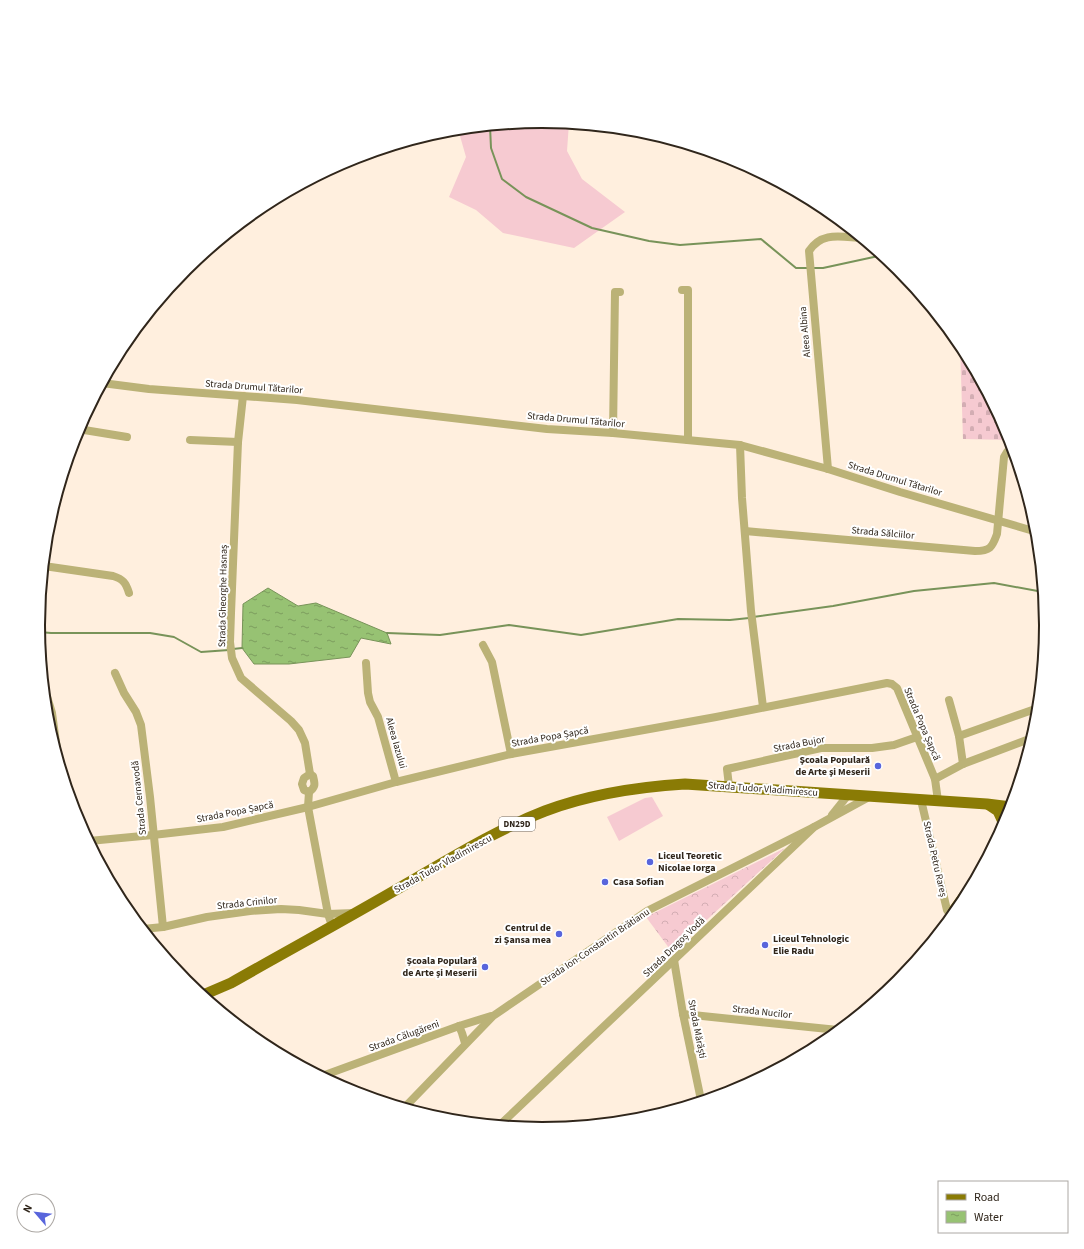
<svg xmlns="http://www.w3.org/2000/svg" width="1084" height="1249" font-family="'Source Sans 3',sans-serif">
  <defs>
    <pattern id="forest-crowns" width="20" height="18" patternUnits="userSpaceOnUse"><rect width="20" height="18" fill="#f6cad1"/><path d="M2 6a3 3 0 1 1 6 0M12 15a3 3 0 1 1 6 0" fill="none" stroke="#d3adb3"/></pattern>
    <pattern id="cemetery-stones" width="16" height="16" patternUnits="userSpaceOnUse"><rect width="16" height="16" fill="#f6cad1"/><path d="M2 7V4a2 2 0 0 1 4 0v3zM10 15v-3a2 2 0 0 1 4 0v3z" fill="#d3adb3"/></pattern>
    <pattern id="water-ripples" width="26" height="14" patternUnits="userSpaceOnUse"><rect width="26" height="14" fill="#97c273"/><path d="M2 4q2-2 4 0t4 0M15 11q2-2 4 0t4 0" fill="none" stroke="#7c9d5e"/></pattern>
  </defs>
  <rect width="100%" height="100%" fill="#ffefde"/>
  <g fill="#f6cad1">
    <polygon points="542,121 569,123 567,151 582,179 625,212 574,248 503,233 476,210 449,197 466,157 458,129"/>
    <polygon points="652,797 663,816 619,841 607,817 645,798"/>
  </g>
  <polygon fill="url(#forest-crowns)" points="785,848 672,952 646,917 658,911"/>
  <polygon fill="url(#cemetery-stones)" points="960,344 1008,432 1010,440 963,439"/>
  <polygon fill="url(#water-ripples)" stroke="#789359" points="268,588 298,606 316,603 387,633 391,644 361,638 350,657 289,664 254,664 242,648 243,604"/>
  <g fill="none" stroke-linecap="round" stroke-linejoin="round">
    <g stroke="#789359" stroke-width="2">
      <polyline points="490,126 491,148 502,179 526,197 592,228 649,241 680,245 761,239 796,268 809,268"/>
      <polyline points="813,268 823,268 883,255"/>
      <polyline points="753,617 833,606 914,591 994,583 1043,592"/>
      <polyline points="39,632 51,633 150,633 174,637 201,652 229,650"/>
      <polyline points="387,633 440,635 509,625 581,635 678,619 730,620 749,618"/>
      <polyline points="233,649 242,648"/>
    </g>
    <g stroke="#bbb277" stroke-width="8">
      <polyline points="682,290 688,290 688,440"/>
      <polyline points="102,383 149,389 297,400 547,429 613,433 740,445 828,469 900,492 1037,532"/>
      <polyline points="243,396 238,442 231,613 230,642 232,658 241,678 291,721 299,730 305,743 310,774 304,778 302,784 304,790 309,792 308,807 328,914 332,926"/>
      <polyline points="78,429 127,437"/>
      <polyline points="613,433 615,292 620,292"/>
      <polyline points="190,440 238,442"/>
      <polyline points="740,445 742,498 751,611 763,707"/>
      <path d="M828 469 809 251C822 231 841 237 862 238"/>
      <path d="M745 531 975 551C990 551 992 548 997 534L1004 457 1007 452 1014 451"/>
      <path d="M44 566 113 576C123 579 126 583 129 593"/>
      <polyline points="483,645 492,662 511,754"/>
      <polyline points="366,663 368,693 370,702 378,717 396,782"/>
      <polyline points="115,673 124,693 136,712 141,725 150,797 163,927"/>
      <polyline points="44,687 52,713 58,757"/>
      <polyline points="949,700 959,736 963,764"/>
      <polyline points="959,736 1038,708"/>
      <polyline points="935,779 963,764 1032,738"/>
      <polyline points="729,786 727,769 821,748 872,748 894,745 917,737"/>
      <path d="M309 792C316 787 315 784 313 776L310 774"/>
      <polyline points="921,800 947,910 951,916 950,918"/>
      <polyline points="832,815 848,795"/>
      <polyline points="89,841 153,835 223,827 308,807 396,782 511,754 716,717 887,683 892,684 897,688 935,779 938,801"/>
      <polyline points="143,929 163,927 207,917 250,911 281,909 299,910 328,914 354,913"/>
      <polyline points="674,960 683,1014 701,1100"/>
      <polyline points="683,1014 838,1030"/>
      <polyline points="459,1026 462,1033 465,1043"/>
      <polyline points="322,1076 459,1026 491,1016"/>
      <polyline points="405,1107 493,1016 647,911 814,827"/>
      <polyline points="501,1124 814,827 869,797"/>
    </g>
    <g stroke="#8a7b05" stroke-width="11">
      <polyline points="989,805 998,811 1004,824"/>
      <polyline points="951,917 955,909 970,888"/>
      <path d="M203 995 231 983C289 950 348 918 406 884 451 858 496 830 545 811 590 794 637 787 685 784L987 804 1011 807"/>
    </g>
  </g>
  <g fill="#5865dc" stroke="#fff" stroke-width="1.5">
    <circle cx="878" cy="766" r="4"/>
    <circle cx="650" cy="862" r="4"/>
    <circle cx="605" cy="882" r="4"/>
    <circle cx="559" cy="934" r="4"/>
    <circle cx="765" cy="945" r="4"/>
    <circle cx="485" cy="967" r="4"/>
  </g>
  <g text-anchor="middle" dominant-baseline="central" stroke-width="4" stroke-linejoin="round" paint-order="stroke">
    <rect fill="#fff" stroke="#6e675f" stroke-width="1" x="499" y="817" width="36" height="14" rx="3"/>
    <g font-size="9" font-weight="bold" fill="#30261b">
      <text x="517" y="824">DN29D</text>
    </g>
    <g font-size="10" fill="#30261b" stroke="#fff">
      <text transform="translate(805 332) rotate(-95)">Aleea Albina</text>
      <text transform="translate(254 387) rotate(4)">Strada Drumul Tătarilor</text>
      <text transform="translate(576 420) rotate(5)">Strada Drumul Tătarilor</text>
      <text transform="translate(895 479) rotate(17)">Strada Drumul Tătarilor</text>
      <text transform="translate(883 533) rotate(5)">Strada Sălciilor</text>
      <text transform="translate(223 596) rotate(-89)">Strada Gheorghe Hasnaș</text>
      <text transform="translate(922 724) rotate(67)">Strada Popa Șapcă</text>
      <text transform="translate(550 737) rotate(-10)">Strada Popa Șapcă</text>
      <text transform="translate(396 743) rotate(74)">Aleea Iazului</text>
      <text transform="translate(799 744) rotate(-11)">Strada Bujor</text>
      <text transform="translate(763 789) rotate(4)">Strada Tudor Vladimirescu</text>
      <text transform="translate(139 798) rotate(-96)">Strada Cernavodă</text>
      <text transform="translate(235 812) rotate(-11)">Strada Popa Șapcă</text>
      <text transform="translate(935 859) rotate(77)">Strada Petru Rareș</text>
      <text transform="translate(443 864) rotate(-29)">Strada Tudor Vladimirescu</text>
      <text transform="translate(247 903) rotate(-6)">Strada Crinilor</text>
      <text transform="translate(595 947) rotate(-34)">Strada Ion-Constantin Brătianu</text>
      <text transform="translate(674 947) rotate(-44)">Strada Dragoș Vodă</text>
      <text transform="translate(762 1012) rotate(6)">Strada Nucilor</text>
      <text transform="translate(697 1029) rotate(79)">Strada Mărăști</text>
      <text transform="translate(404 1036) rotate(-20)">Strada Călugăreni</text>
    </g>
    <g font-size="10" font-weight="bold" fill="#30261b" stroke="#fff" text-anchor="end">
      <text x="870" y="760">Şcoala Populară<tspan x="870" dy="12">de Arte şi Meserii</tspan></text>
      <text x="658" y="856" text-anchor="start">Liceul Teoretic<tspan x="658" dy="12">Nicolae Iorga</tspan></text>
      <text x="613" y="882" text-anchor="start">Casa Sofian</text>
      <text x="551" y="928">Centrul de<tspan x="551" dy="12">zi Șansa mea</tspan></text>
      <text x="773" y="939" text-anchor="start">Liceul Tehnologic<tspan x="773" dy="12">Elie Radu</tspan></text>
      <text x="477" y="961">Școala Populară<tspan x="477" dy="12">de Arte și Meserii</tspan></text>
    </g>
  </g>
  <path d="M0 0H1084V1249H0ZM45 625a497 497 0 1 1 994 0a497 497 0 1 1-994 0Z" fill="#fff" fill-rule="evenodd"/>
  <path fill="none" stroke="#30261b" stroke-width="2" d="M45 625a497 497 0 1 1 994 0a497 497 0 1 1-994 0Z"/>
  <rect x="938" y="1181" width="130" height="52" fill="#ffffff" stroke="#aca8a4"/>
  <rect x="946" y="1194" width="20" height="6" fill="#8a7b05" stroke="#aca8a4"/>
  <text x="974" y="1201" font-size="12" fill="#30261b">Road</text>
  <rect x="946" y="1211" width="20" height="12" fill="url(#water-ripples)" stroke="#aca8a4"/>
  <text x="974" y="1221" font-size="12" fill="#30261b">Water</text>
  <g transform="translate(36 1213) rotate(298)"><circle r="19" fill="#ffffff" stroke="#aca8a4"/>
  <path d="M0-3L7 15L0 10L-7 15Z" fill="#5865dc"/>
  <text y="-6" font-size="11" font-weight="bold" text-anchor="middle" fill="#30261b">N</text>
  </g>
</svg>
